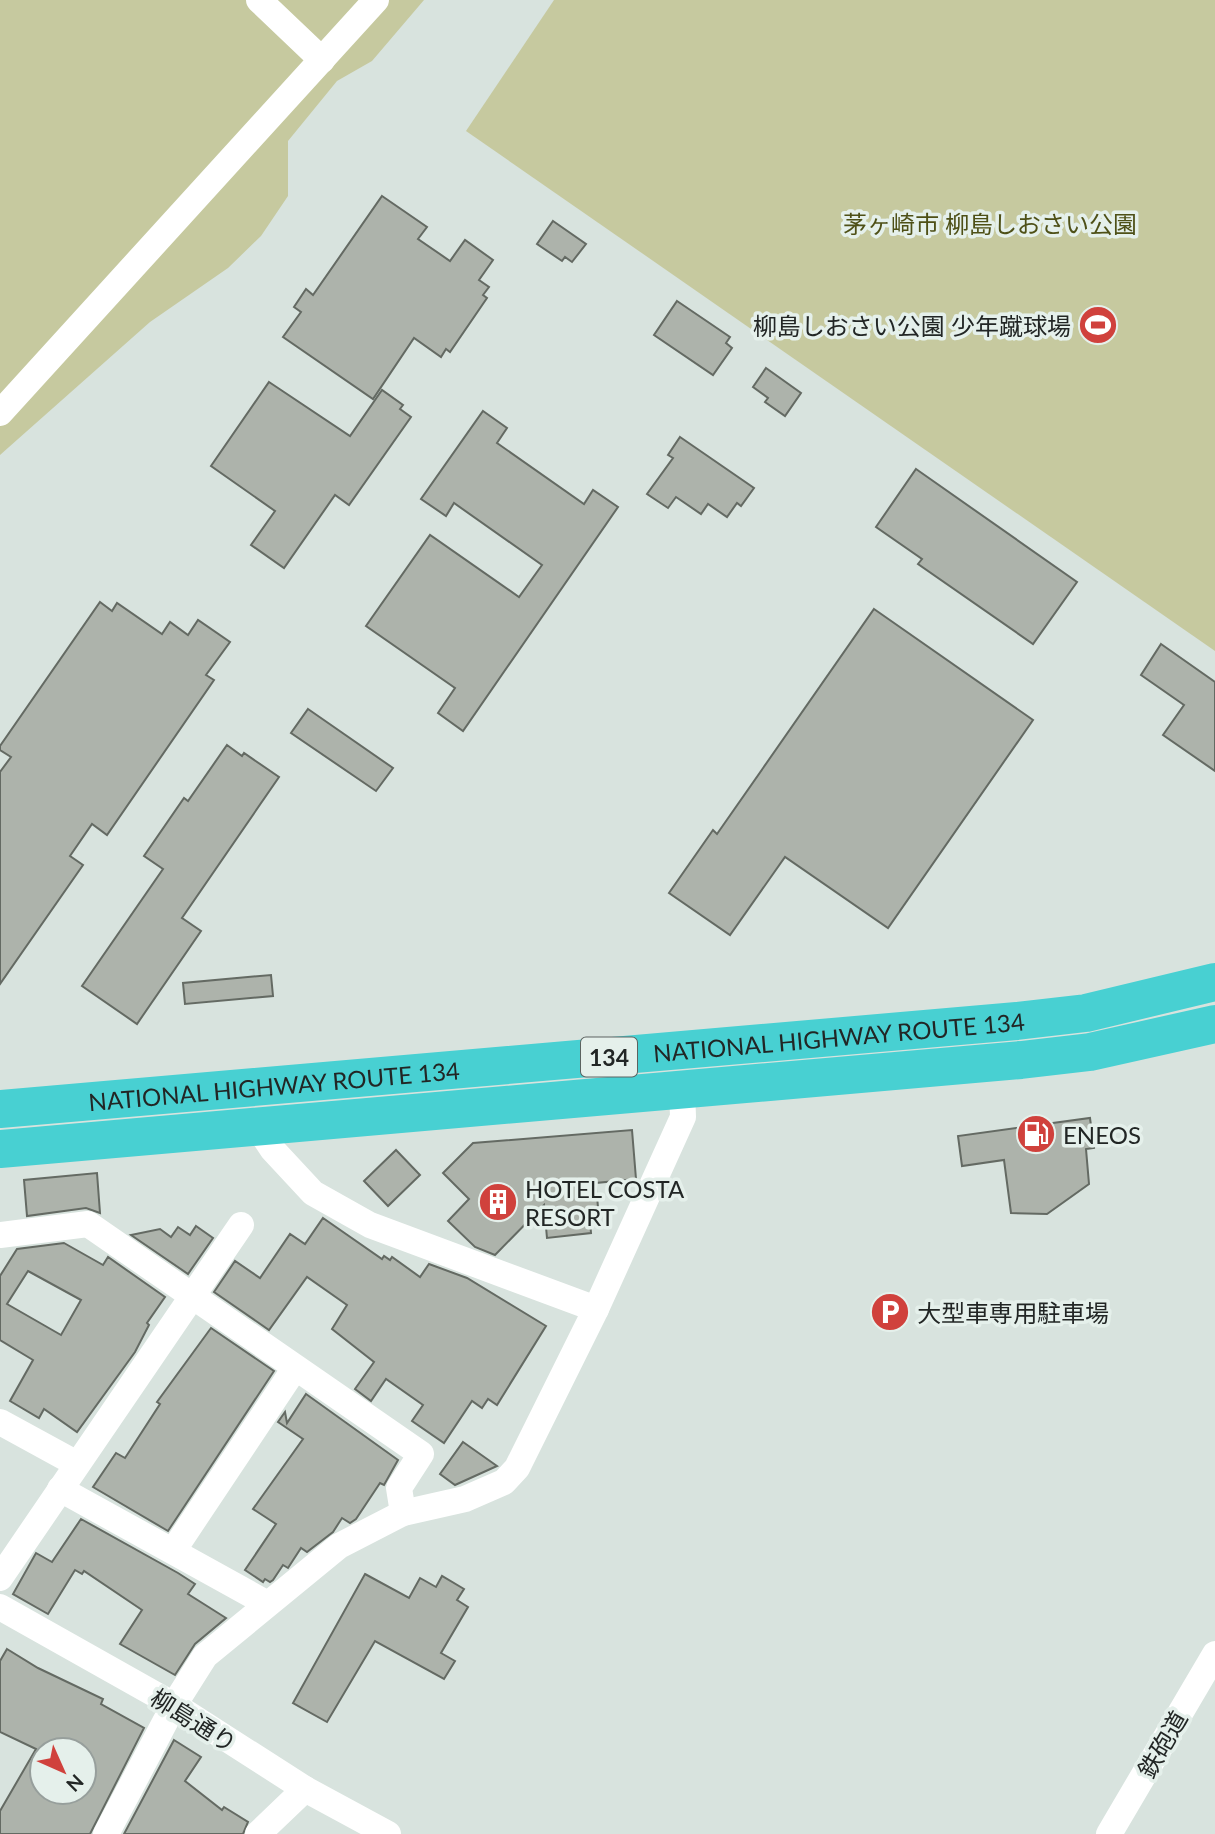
<svg xmlns="http://www.w3.org/2000/svg" width="1215" height="1834" font-family="Lato,'Noto Sans JP',sans-serif">
  <rect width="100%" height="100%" fill="#d8e3de"/>
  <g fill="#c6c99f">
    <polygon points="0,0 424,0 372,61 337,81 288,141 288,196 261,236 228,268 150,322 0,455"/>
    <polygon points="554,0 1215,0 1215,651 466,131"/>
  </g>
  <g fill="#adb3ab" stroke="#646a63" stroke-width="2" fill-rule="evenodd">
    <polygon points="382,196 427,227 418,239 450,261 465,240 493,260 479,280 489,287 483,295 487,298 450,352 446,349 441,357 414,338 373,399 283,337 301,312 294,307 306,289 313,295"/>
    <polygon points="553,221 586,244 572,262 565,257 562,261 537,244"/>
    <polygon points="677,301 730,337 726,343 732,348 713,375 654,335"/>
    <polygon points="766,368 801,393 785,416 765,402 768,398 753,387"/>
    <polygon points="269,382 350,436 382,390 403,405 400,409 411,417 349,505 335,495 284,568 251,545 275,511 211,466"/>
    <polygon points="483,411 507,428 497,443 584,504 593,490 618,507 463,731 438,713 455,688 366,626 430,535 519,597 542,565 454,503 446,516 421,499"/>
    <polygon points="680,437 754,488 741,506 737,503 727,517 708,504 701,514 676,497 668,508 647,494 673,458 668,455"/>
    <polygon points="916,469 1077,582 1033,644 918,564 922,559 876,527"/>
    <polygon points="100,602 112,611 117,603 162,634 170,622 188,635 198,620 230,642 206,675 214,680 107,835 92,824 70,856 83,865 0,984 0,772 11,757 0,750 0,746"/>
    <polygon points="874,609 1033,720 888,928 785,857 730,935 669,893 713,830 717,834"/>
    <polygon points="1161,644 1215,682 1215,771 1163,735 1184,705 1141,675"/>
    <polygon points="308,709 393,768 376,791 291,733"/>
    <polygon points="227,745 242,756 244,753 279,777 182,918 201,931 137,1024 82,986 163,869 144,856 184,798 188,801"/>
    <polygon points="271,975 273,996 185,1004 183,983"/>
    <polygon points="1090,1118 1094,1148 1086,1149 1089,1184 1047,1214 1011,1213 1004,1160 962,1166 958,1136"/>
    <polygon points="632,1130 636,1179 596,1183 599,1220 590,1221 591,1233 547,1238 544,1205 495,1255 475,1247 448,1221 469,1199 443,1173 473,1143"/>
    <polygon points="396,1150 420,1175 388,1206 364,1181"/>
    <polygon points="97,1173 100,1213 86,1208 27,1216 24,1180"/>
    <polygon points="323,1218 382,1259 384,1256 390,1260 392,1257 420,1277 429,1264 467,1278 546,1326 497,1405 488,1399 482,1408 472,1401 444,1443 412,1421 423,1405 386,1379 371,1401 355,1389 374,1362 332,1329 347,1305 307,1277 269,1330 214,1292 235,1261 260,1278 290,1234 305,1244"/>
    <polygon points="196,1226 213,1238 188,1274 131,1235 160,1229 171,1237 178,1227 190,1235"/>
    <path d="M64 1243 103 1265 108 1257 165 1297 147 1323 149 1325 135 1352 77 1432 44 1409 39 1418 10 1401 33 1360 0 1340V1276L17 1249ZM28 1271 81 1300 61 1335 7 1304Z"/>
    <polygon points="211,1328 274,1371 168,1531 93,1487 116,1453 125,1458 160,1404 157,1402"/>
    <polygon points="306,1394 398,1460 384,1485 380,1483 356,1519 350,1523 342,1518 333,1532 307,1552 301,1548 288,1568 283,1565 273,1580 270,1582 265,1579 263,1582 245,1570 276,1524 253,1509 303,1439 278,1422 285,1412 287,1423"/>
    <polygon points="463,1442 497,1466 455,1485 440,1474"/>
    <polygon points="81,1519 178,1573 195,1584 188,1594 226,1618 195,1644 175,1675 120,1644 142,1610 84,1571 82,1574 75,1570 48,1614 13,1594 36,1553 52,1562"/>
    <polygon points="365,1574 409,1598 420,1578 436,1587 442,1576 464,1589 457,1600 468,1607 441,1653 455,1661 444,1679 375,1641 327,1722 293,1703"/>
    <path d="M7 1649 38 1668 103 1699 101 1704 144 1728 90 1834H0V1811L36 1749 0 1732V1661ZM42 1750H84V1792H42Z"/>
    <polygon points="174,1740 201,1757 185,1781 222,1810 224,1807 248,1822 243,1834 124,1834"/>
  </g>
  <g fill="none" stroke-linecap="round" stroke-linejoin="round">
    <g stroke="#fff" stroke-width="26">
      <polyline points="259,0 322,60"/>
      <polyline points="0,413 376,0"/>
      <polyline points="257,1126 273,1150 313,1193 370,1225 596,1309"/>
      <polyline points="0,1235 88,1224 421,1454 399,1488 403,1513"/>
      <polyline points="0,1422 77,1464"/>
      <polyline points="60,1489 266,1603"/>
      <polyline points="173,1551 295,1368"/>
      <polyline points="0,1578 241,1225"/>
      <polyline points="0,1607 174,1705 305,1789 388,1834"/>
      <polyline points="106,1834 174,1705 205,1656 339,1546 403,1513 465,1499 504,1482 517,1468 596,1309 683,1117 682,1089"/>
      <polyline points="258,1834 305,1789"/>
      <polyline points="1109,1834 1215,1654"/>
    </g>
    <g stroke="#48d0d2" stroke-width="38">
      <path id="s1" d="M0 1109 1017 1021 1086 1013 1215 982"/>
      <polyline points="0,1149 1021,1060 1090,1052 1215,1024"/>
    </g>
  </g>
  <defs>
    <g id="stadium-disc" transform="scale(2.0125)"><circle r="9.5" fill="#d0413c" stroke="#e5f0eb"/><path d="M0-5a6.5 5 0 1 0 0 10a6.5 5 0 1 0 0-10ZM-3.5-1.8h7v3.6h-7Z" fill="#fff"/></g>
    <g id="fuel-disc" transform="scale(2.0125)"><circle r="9.5" fill="#d0413c" stroke="#e5f0eb"/><path d="M-5.5-6h7V0h2V4h1.3V-2.5L3-4.5l.8-.8L6-3V5H2.5V1h-1V6h-7ZM-4.2-4.7v3.2H.2V-4.7Z" fill="#fff"/></g>
    <g id="building-disc" transform="scale(2.0125)"><circle r="9.5" fill="#d0413c" stroke="#e5f0eb"/><path d="M-4-6H4V6H1V3H-1V6H-4ZM-2.5-4.3h1.7v1.8h-1.7ZM.8-4.3h1.7v1.8H.8ZM-2.5-1h1.7V.8h-1.7ZM.8-1h1.7V.8H.8Z" fill="#fff"/></g>
    <g id="parking-disc" transform="scale(2.0125)"><circle r="9.5" fill="#d0413c" stroke="#e5f0eb"/><path d="M-3.5-5.5H1a3.5 3.5 0 0 1 0 7H-1V5.5H-3.5ZM-1-3.4V-.6H.8a1.4 1.4 0 0 0 0-2.8Z" fill="#fff"/></g>
  </defs>
  <g fill-rule="evenodd">
    <use href="#stadium-disc" x="1098" y="325"/>
    <use href="#fuel-disc" x="1036" y="1134"/>
    <use href="#building-disc" x="498" y="1202"/>
    <use href="#parking-disc" x="890" y="1312"/>
  </g>
  <g text-anchor="middle" dominant-baseline="central" stroke-width="7" stroke-linejoin="round" paint-order="stroke">
    <rect fill="#e5f0eb" stroke="#5c6360" stroke-width="2" x="581" y="1037.5" width="56" height="39" rx="5"/>
    <g font-size="23" font-weight="bold" fill="#222625">
      <text x="609" y="1057">134</text>
    </g>
    <g font-size="24" fill="#4e5017" stroke="#e5f0eb">
      <text x="990" y="223">茅ヶ崎市 柳島しおさい公園</text>
    </g>
    <g font-size="24" fill="#222625" stroke="#e5f0eb" text-anchor="start">
      <text x="1071" y="325" text-anchor="end">柳島しおさい公園 少年蹴球場</text>
      <text x="1063" y="1134">ENEOS</text>
      <text x="525" y="1188">HOTEL COSTA<tspan x="525" dy="28">RESORT</tspan></text>
      <text x="917" y="1312">大型車専用駐車場</text>
    </g>
    <g font-size="24" fill="#222625" stroke="#e5f0eb">
      <text stroke="none"><textPath href="#s1" startOffset="842">NATIONAL HIGHWAY ROUTE 134</textPath></text>
      <text stroke="none"><textPath href="#s1" startOffset="275">NATIONAL HIGHWAY ROUTE 134</textPath></text>
      <text transform="translate(194 1720) rotate(32)">柳島通り</text>
      <text transform="translate(1162 1744) rotate(-60)">鉄砲道</text>
    </g>
  </g>
  <g transform="translate(63 1771) rotate(135)"><circle r="33" fill="#e5f0eb" stroke="#979f9c" stroke-width="2"/>
  <path d="M0-5L12 26L0 18L-12 26Z" fill="#d0413c"/>
  <text y="-10" font-size="19" font-weight="bold" text-anchor="middle" fill="#222625">N</text>
  </g>
</svg>
